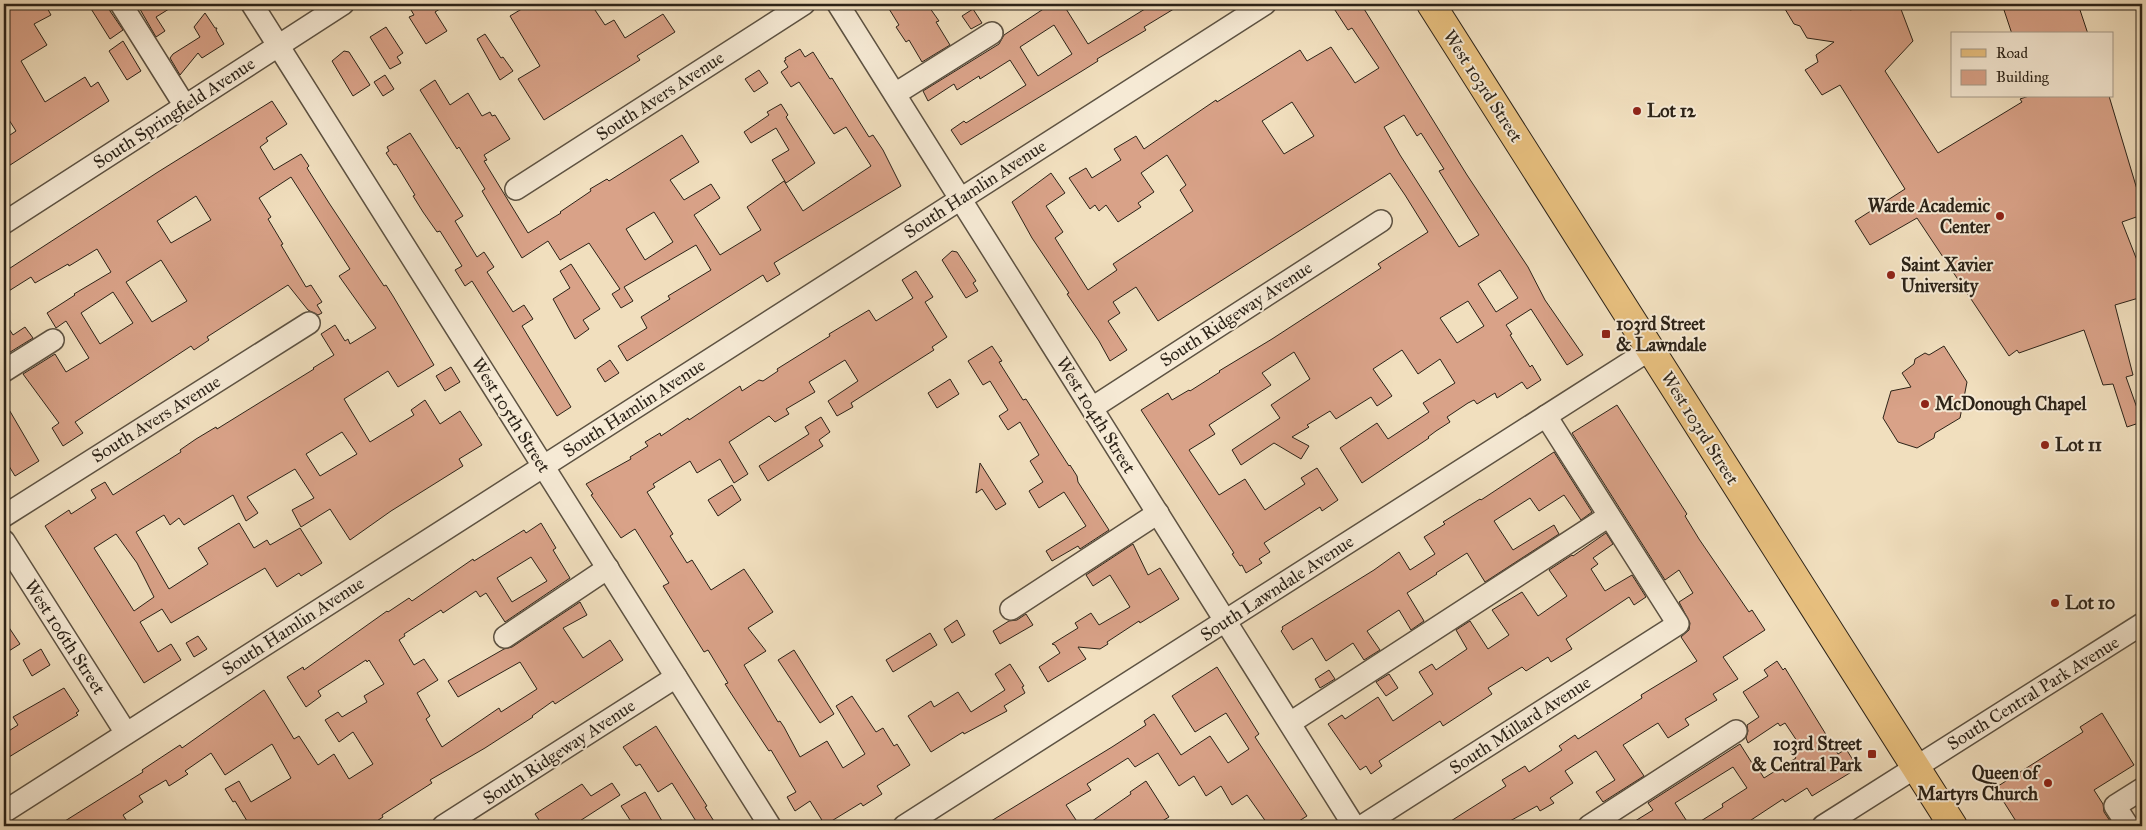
<svg xmlns="http://www.w3.org/2000/svg" width="2146" height="830" font-family="'IM FELL Great Primer',serif">
  <rect width="100%" height="100%" fill="#f1dfbe"/>
  <filter id="stains"><feTurbulence type="fractalNoise" baseFrequency=".004" numOctaves="4"/><feColorMatrix values="0 0 0 0 .2 0 0 0 0 .09 0 0 0 0 .02 0 0 0 .5 -.17"/></filter>
  <radialGradient id="worn" r=".72"><stop offset=".6" stop-color="#630" stop-opacity="0"/><stop offset="1" stop-color="#630" stop-opacity=".3"/></radialGradient>
  <g fill="#d9a288" stroke="#2c2318" fill-rule="evenodd">
    <polygon points="4,4 45,4 51,15 34,24 47,45 21,61 45,102 85,77 91,87 98,82 109,101 4,169 4,139 16,131 4,112"/>
    <polygon points="88,4 109,4 110,11 123,30 110,39"/>
    <polygon points="137,4 177,4 156,17 165,31 156,37"/>
    <polygon points="421,4 448,4 435,12 447,31 426,44 409,17 414,15 411,10"/>
    <polygon points="530,4 591,4 605,25 614,20 625,38 663,14 675,32 637,56 640,60 544,120 518,79 540,66 510,16"/>
    <polygon points="886,4 927,4 939,21 936,22 950,45 922,62 909,40 906,42 896,27 899,25"/>
    <path d="M1051 4H1063L1088 44 1153 4H1182L1144 27 1146 30 1097 59 1098 61 1082 71 961 145 951 130 964 121 966 123 1026 85 1010 60 980 79 979 76 957 90 954 84 928 101 923 91 999 44 1004 35ZM1054 25 1072 54 1038 76 1020 47Z"/>
    <path d="M1331 4H1361L1467 175 1528 267 1545 300 1583 355 1567 365 1531 309 1506 325 1512 334 1510 335 1530 367 1532 365 1541 380 1527 389 1522 382 1497 398 1495 393 1477 404 1474 400 1468 403 1447 417 1450 422 1436 431 1428 437 1429 438 1362 483 1340 448 1377 423 1388 439 1429 412 1423 403 1455 383 1440 359 1418 374 1402 350 1373 369 1392 396 1377 406 1371 397 1336 419 1330 411 1307 425 1309 427 1292 437 1309 446 1301 459 1274 443 1241 465 1232 450 1280 418 1271 405 1310 379 1294 352 1262 373 1271 385 1209 425 1215 434 1189 450 1219 495 1245 479 1265 510 1305 484 1301 478 1317 468 1338 500 1322 511 1320 507 1264 543 1270 552 1259 559 1262 563 1246 573 1242 565 1240 566 1232 554 1234 553 1141 410 1168 393 1172 400 1189 390 1190 391 1220 372 1219 371 1272 339 1381 268 1378 264 1428 232 1405 195 1390 173 1158 321 1136 287 1113 302 1120 313 1108 321 1127 350 1110 361 1099 341 1067 294 1069 293 1032 238 1012 202 1051 173 1065 193 1046 206 1063 232 1055 238 1088 290 1117 270 1113 264 1193 211 1180 190 1186 185 1167 155 1141 173 1154 192 1138 203 1141 207 1118 222 1106 205 1099 211 1095 205 1090 209 1069 178 1086 168 1092 178 1121 160 1114 149 1136 136 1144 149 1216 100 1217 102 1300 50 1307 61 1331 47 1355 83 1379 68 1352 28 1348 30ZM1292 102 1314 136 1284 154 1262 121ZM1404 115 1417 136 1421 133 1444 169 1439 171 1479 235 1459 247 1400 155 1384 127ZM1500 270 1518 298 1496 312 1478 284ZM1468 301 1484 326 1457 343 1440 318Z"/>
    <polygon points="1782,4 1846,4 1850,10 1877,4 1899,4 1913,41 1885,71 1938,153 2022,102 2020,99 2029,96 2109,96 2142,206 2142,215 2122,222 2142,273 2142,297 2115,305 2133,375 2126,377 2142,422 2127,427 2113,384 2103,385 2084,330 2019,353 2017,350 2009,356 1917,218 1870,245 1855,221 1905,189 1840,85 1822,95 1805,70 1818,62 1816,55 1834,42 1807,38 1800,26 1794,24"/>
    <polygon points="2002,4 2078,4 2088,34 2012,34"/>
    <polygon points="973,9 982,23 971,29 962,16"/>
    <polygon points="205,13 215,28 217,28 216,30 224,44 202,58 198,53 180,75 170,58 173,54 200,37 194,27"/>
    <polygon points="386,27 403,53 397,57 401,63 390,69 370,37"/>
    <polygon points="485,34 501,58 503,57 513,71 500,80 477,39"/>
    <polygon points="123,41 141,71 127,80 109,51"/>
    <path d="M800 49 805 57 813 52 830 79 832 78 869 137 873 135 883 150 901 186 774 263 780 274 767 282 763 275 627 361 618 346 647 328 641 317 670 299 668 296 711 270 696 245 624 287 633 301 621 308 612 294 620 289 589 243 560 260 548 241 522 258 482 191 485 189 459 147 457 149 420 90 435 80 450 105 468 93 482 116 490 112 492 116 495 115 510 139 484 155 487 160 484 161 528 233 561 213 560 212 591 191 590 189 607 179 609 181 682 135 699 162 670 180 684 200 711 184 720 198 694 215 720 255 761 230 747 207 784 181 803 211 871 166 846 127 834 134 799 82 791 87 781 72 788 67 784 61 786 60 785 58ZM654 212 673 242 645 260 626 229Z"/>
    <polygon points="344,51 349,52 370,85 353,96 332,61"/>
    <polygon points="759,70 768,83 754,92 745,79"/>
    <polygon points="385,75 394,89 383,96 374,82"/>
    <path d="M272 101 287 124 266 138 268 141 260 147 274 170 301 154 309 166 307 168 329 203 384 286 386 285 393 296 434 365 398 387 388 371 344 399 370 442 414 415 411 410 425 400 440 424 460 411 482 445 459 459 463 466 391 511 350 540 330 509 301 527 292 510 314 498 295 469 247 497 258 513 246 521 233 495 184 525 179 518 170 525 164 515 136 532 169 589 208 564 198 548 239 523 254 548 267 540 270 545 300 528 322 563 301 576 299 573 277 587 265 568 171 623 162 609 140 622 158 652 171 644 181 660 144 683 45 526 69 510 71 514 96 498 91 490 105 482 113 495 181 452 180 450 196 439 216 427 217 429 314 369 313 368 334 355 321 334 335 325 345 341 348 339 350 344 376 328 339 276 350 269 291 177 259 198 271 217 268 219 283 244 281 245 306 287 311 285 322 302 317 305 322 313 318 315 308 310 288 285 207 337 209 340 194 350 191 346 75 422 83 433 63 446 52 428 59 423 23 374 55 354 66 372 89 358 66 321 56 328 47 313 75 295 74 294 111 272 97 249 69 266 68 264 35 283 31 277 4 294V272L158 172ZM196 196 211 220 171 243 157 221ZM161 260 187 301 152 322 126 282ZM113 292 133 323 100 344 81 313ZM342 432 357 454 320 476 306 454ZM116 534 137 563 154 597 134 611 94 548Z"/>
    <polygon points="781,104 788,115 786,117 815,163 786,183 772,160 789,150 776,128 751,143 744,132 769,115 767,112"/>
    <polygon points="410,133 463,216 455,221 477,257 484,252 494,267 487,272 513,312 524,305 533,319 522,326 571,407 557,416 472,281 465,286 455,270 462,266 440,231 437,232 423,212 413,196 415,195 396,164 394,165 386,153 389,151 387,147"/>
    <polygon points="952,251 957,252 976,281 973,283 978,291 966,298 942,260"/>
    <polygon points="571,264 600,309 583,320 589,329 575,339 553,299 570,288 560,271"/>
    <polygon points="916,271 933,297 925,302 947,337 932,347 934,350 851,403 853,407 837,416 828,401 858,381 845,360 809,382 815,392 786,409 789,414 775,422 769,416 729,442 748,474 734,483 720,459 697,473 690,461 653,484 655,487 647,492 673,534 670,536 687,563 692,560 711,590 744,569 773,612 748,628 766,651 744,665 778,722 780,721 784,727 800,757 827,741 843,768 865,754 836,706 852,696 876,732 883,728 894,746 897,744 910,765 877,786 882,794 863,806 861,803 825,825 810,801 795,811 787,797 796,792 771,750 769,751 736,701 725,684 728,683 708,650 704,652 663,586 669,583 635,529 621,538 591,495 593,494 586,484 631,459 630,457 648,446 645,442 660,433 661,436 688,418 689,420 740,386 742,391 759,380 763,381 778,371 777,369 830,336 829,334 869,310 876,321 913,298 902,280"/>
    <polygon points="4,321 13,335 25,327 33,338 7,354 4,351"/>
    <polygon points="992,346 1002,361 999,362 1023,400 1026,399 1069,466 1070,465 1077,476 1078,482 1109,530 1080,549 1078,546 1052,561 1046,551 1086,526 1064,492 1039,508 1029,491 1043,482 1030,461 1039,455 1020,422 1008,430 999,416 1008,410 990,381 983,385 968,361"/>
    <polygon points="1944,346 1967,382 1960,418 1935,433 1934,438 1917,448 1898,442 1883,418 1891,391 1911,387 1902,373 1914,364 1915,359 1925,353 1929,355"/>
    <polygon points="610,360 619,373 605,382 597,369"/>
    <polygon points="451,367 460,382 445,391 436,376"/>
    <polygon points="950,379 959,394 937,408 928,393"/>
    <polygon points="4,401 39,461 15,476 4,458"/>
    <polygon points="1617,405 1687,514 1685,516 1699,539 1749,612 1752,610 1765,630 1723,657 1738,679 1713,694 1717,700 1685,719 1689,725 1668,738 1658,723 1623,745 1644,776 1603,802 1596,792 1615,780 1596,751 1565,771 1573,783 1550,798 1554,803 1540,811 1537,806 1501,826 1443,826 1506,786 1502,780 1525,766 1529,772 1562,750 1559,746 1575,735 1578,739 1642,698 1641,695 1697,661 1681,637 1689,630 1690,623 1679,602 1693,593 1679,570 1665,580 1572,433"/>
    <polygon points="821,417 830,432 819,440 823,446 768,481 759,466 809,434 805,427"/>
    <polygon points="1554,452 1592,512 1581,520 1564,495 1539,511 1530,498 1494,521 1513,550 1554,525 1559,534 1485,582 1467,553 1436,573 1437,574 1407,593 1424,621 1411,630 1399,610 1367,631 1380,650 1364,660 1353,643 1326,661 1312,638 1293,650 1281,631 1283,629 1282,627 1374,570 1399,552 1410,570 1435,554 1424,537 1445,524 1443,522 1480,499 1481,500"/>
    <polygon points="980,463 1006,504 996,510 982,489 976,493"/>
    <polygon points="732,485 741,500 718,516 708,500"/>
    <path d="M541 523 556 548 553 550 570 578 505 622 486 593 480 597 476 591 443 613 441 610 404 634 405 636 399 640 414 665 424 659 438 680 417 693 430 716 426 719 442 747 499 708 501 712 537 689 520 662 458 697 448 681 504 649 512 647 580 602 587 615 563 628 583 658 610 640 623 660 555 704 553 701 532 716 533 717 485 748 430 780 432 783 382 815 383 817 369 826H250L235 801 233 802 225 789 239 781 251 802 291 778 272 744 225 775 211 753 185 771 188 774 169 786 166 780 139 796 143 802 123 815 130 826H57L143 772 142 770 180 745 182 748 264 690 294 739 299 736 318 765 334 754 349 779 373 764 353 732 339 742 325 720 338 712 342 717 367 702 364 696 384 684 369 660 367 662 366 660 318 691 321 696 306 707 287 677 303 667 304 670 387 611 388 612 409 598 412 601 473 559 474 561 524 530 526 533ZM531 557 547 581 512 602 497 578Z"/>
    <polygon points="1606,533 1613,544 1593,558 1598,564 1591,569 1605,591 1632,575 1646,597 1634,605 1629,597 1566,639 1572,649 1551,662 1548,657 1526,671 1522,667 1488,688 1492,694 1443,726 1440,721 1379,761 1382,766 1371,774 1366,766 1360,770 1328,724 1342,715 1345,719 1378,697 1393,721 1433,694 1419,672 1432,664 1436,670 1467,649 1456,630 1470,621 1488,649 1509,635 1492,610 1522,592 1538,616 1567,596 1549,570 1572,555 1573,556"/>
    <polygon points="1133,544 1148,575 1160,568 1179,599 1140,623 1139,621 1107,642 1108,644 1100,649 1078,647 1086,659 1048,682 1039,667 1060,653 1055,645 1052,644 1078,628 1075,623 1091,613 1099,625 1130,607 1110,575 1093,586 1086,575"/>
    <polygon points="1026,614 1033,625 1000,644 993,631 1009,621 1017,620"/>
    <polygon points="4,620 20,644 4,654"/>
    <polygon points="957,620 965,635 952,643 944,629"/>
    <polygon points="930,633 937,645 893,672 886,660"/>
    <polygon points="198,636 207,649 194,657 186,643"/>
    <polygon points="41,649 50,665 32,676 23,660"/>
    <polygon points="794,650 834,714 820,723 778,660"/>
    <polygon points="1777,661 1783,670 1785,668 1838,754 1846,749 1858,768 1812,796 1807,788 1785,802 1783,799 1742,826 1693,826 1723,807 1722,804 1747,788 1733,767 1675,803 1690,826 1627,826 1653,810 1648,803 1740,744 1757,771 1759,770 1764,778 1796,758 1790,750 1799,744 1785,723 1780,726 1778,723 1748,743 1746,738 1748,731 1747,725 1759,717 1743,692 1768,676 1764,670"/>
    <polygon points="1010,664 1024,686 1022,687 1025,693 1004,706 1007,711 964,734 963,732 931,752 908,716 931,701 934,707 958,692 971,712 1005,690 995,674"/>
    <polygon points="1217,667 1259,734 1255,737 1307,816 1291,826 1269,826 1247,795 1232,805 1221,786 1206,796 1194,776 1179,786 1158,753 1135,767 1128,758 1087,784 1091,790 1066,805 1080,826 983,826 1112,747 1146,725 1144,721 1154,714 1181,755 1210,736 1228,763 1249,749 1226,713 1195,732 1172,696"/>
    <polygon points="1329,670 1335,679 1320,688 1315,679"/>
    <polygon points="1389,674 1398,688 1386,696 1376,682"/>
    <polygon points="64,688 79,711 76,713 78,715 4,760 4,734 18,725 13,717"/>
    <polygon points="2102,713 2134,765 2094,790 2103,804 2104,812 2110,821 2102,826 2019,826 1995,788 2083,732 2080,727"/>
    <polygon points="656,726 707,806 705,807 717,826 699,826 672,783 658,792 640,764 636,766 623,747"/>
    <polygon points="1146,781 1169,817 1154,826 1085,826 1131,794 1130,792"/>
    <polygon points="612,783 620,795 572,826 543,826 535,814 582,784 591,796"/>
    <polygon points="645,792 665,826 634,826 621,806"/>
  </g>
  <g fill="none" stroke-linecap="round" stroke-linejoin="round">
    <g stroke="#5d5242" stroke-width="24">
      <g id="minor">
        <polyline points="121,4 185,106"/>
        <polyline points="252,4 770,826"/>
        <polyline points="838,4 1354,826"/>
        <polyline points="895,94 992,33"/>
        <polyline points="516,189 804,4"/>
        <polyline points="4,223 343,4"/>
        <polyline points="4,371 53,340"/>
        <polyline points="1092,408 1381,221"/>
        <polyline points="4,516 309,323"/>
        <polyline points="4,541 126,733"/>
        <polyline points="1011,609 1158,513"/>
        <polyline points="505,637 608,568"/>
        <polyline points="1290,723 1609,516"/>
        <polyline points="4,812 1265,4"/>
        <polyline points="443,826 676,677"/>
        <polyline points="904,826 1651,349"/>
        <polyline points="1362,826 1678,624 1546,416"/>
        <polyline points="1589,826 1736,731"/>
        <polyline points="1823,826 2142,624"/>
        <polyline points="2128,826 2115,806 2142,789"/>
      </g>
    </g>
    <g stroke="#2c2318" stroke-width="30">
      <polyline id="major" points="1431,4 1953,826"/>
    </g>
    <use href="#minor" stroke="#f6ead5" stroke-width="21"/>
    <use href="#major" stroke="#e8c07f" stroke-width="28"/>
  </g>
  <g fill="#8f2418" stroke="#f6ead5" stroke-width="2">
    <circle cx="1637" cy="111" r="5"/>
    <circle cx="2000" cy="216" r="5"/>
    <circle cx="1891" cy="275" r="5"/>
    <rect x="1601" y="329" width="10" height="10" rx="2.5"/>
    <circle cx="1925" cy="404" r="5"/>
    <circle cx="2045" cy="445" r="5"/>
    <circle cx="2055" cy="603" r="5"/>
    <rect x="1867" y="749" width="10" height="10" rx="2.5"/>
    <circle cx="2048" cy="783" r="5"/>
  </g>
  <g text-anchor="middle" dominant-baseline="central" stroke-width="4" stroke-linejoin="round" paint-order="stroke">
    <g font-size="18" fill="#2c2318" stroke="#f6ead5">
      <text transform="translate(1483 86) rotate(57)">West 103rd Street</text>
      <text transform="translate(660 96) rotate(-33)">South Avers Avenue</text>
      <text transform="translate(174 113) rotate(-33)">South Springfield Avenue</text>
      <text transform="translate(975 189) rotate(-33)">South Hamlin Avenue</text>
      <text transform="translate(1236 314) rotate(-33)">South Ridgeway Avenue</text>
      <text transform="translate(634 408) rotate(-33)">South Hamlin Avenue</text>
      <text transform="translate(511 415) rotate(58)">West 105th Street</text>
      <text transform="translate(1096 415) rotate(58)">West 104th Street</text>
      <text transform="translate(156 419) rotate(-32)">South Avers Avenue</text>
      <text transform="translate(1700 428) rotate(58)">West 103rd Street</text>
      <text transform="translate(1277 588) rotate(-33)">South Lawndale Avenue</text>
      <text transform="translate(293 626) rotate(-33)">South Hamlin Avenue</text>
      <text transform="translate(65 637) rotate(57)">West 106th Street</text>
      <text transform="translate(2033 693) rotate(-32)">South Central Park Avenue</text>
      <text transform="translate(1520 725) rotate(-33)">South Millard Avenue</text>
      <text transform="translate(559 752) rotate(-33)">South Ridgeway Avenue</text>
    </g>
    <g font-size="18" font-weight="bold" fill="#2c2318" stroke="#f6ead5" text-anchor="start">
      <text x="1647" y="111">Lot 12</text>
      <text x="1990" y="206" text-anchor="end">Warde Academic<tspan x="1990" dy="21">Center</tspan></text>
      <text x="1901" y="265">Saint Xavier<tspan x="1901" dy="21">University</tspan></text>
      <text x="1616" y="324">103rd Street<tspan x="1616" dy="21">&amp; Lawndale</tspan></text>
      <text x="1935" y="404">McDonough Chapel</text>
      <text x="2055" y="445">Lot 11</text>
      <text x="2065" y="603">Lot 10</text>
      <text x="1862" y="744" text-anchor="end">103rd Street<tspan x="1862" dy="21">&amp; Central Park</tspan></text>
      <text x="2038" y="773" text-anchor="end">Queen of<tspan x="2038" dy="21">Martyrs Church</tspan></text>
    </g>
  </g>
  <rect width="2146" height="830" fill="none" stroke="#f1dfbe" stroke-width="20"/>
  <rect x="5" y="5" width="2136" height="820" fill="none" stroke="#2c2318" stroke-width="2.5"/>
  <rect x="10" y="10" width="2126" height="810" fill="none" stroke="#2c2318"/>
  <rect x="1951" y="32" width="162" height="65" fill="#f6ead5" stroke="#a59a89"/>
  <rect x="1961" y="49" width="25" height="8" fill="#e8c07f" stroke="#a59a89"/>
  <text x="1996" y="58" font-size="15" fill="#2c2318">Road</text>
  <rect x="1961" y="70" width="25" height="15" fill="#d9a288" stroke="#a59a89"/>
  <text x="1996" y="82" font-size="15" fill="#2c2318">Building</text>
  <rect width="100%" height="100%" filter="url(#stains)"/>
  <rect width="100%" height="100%" fill="url(#worn)"/>
</svg>
